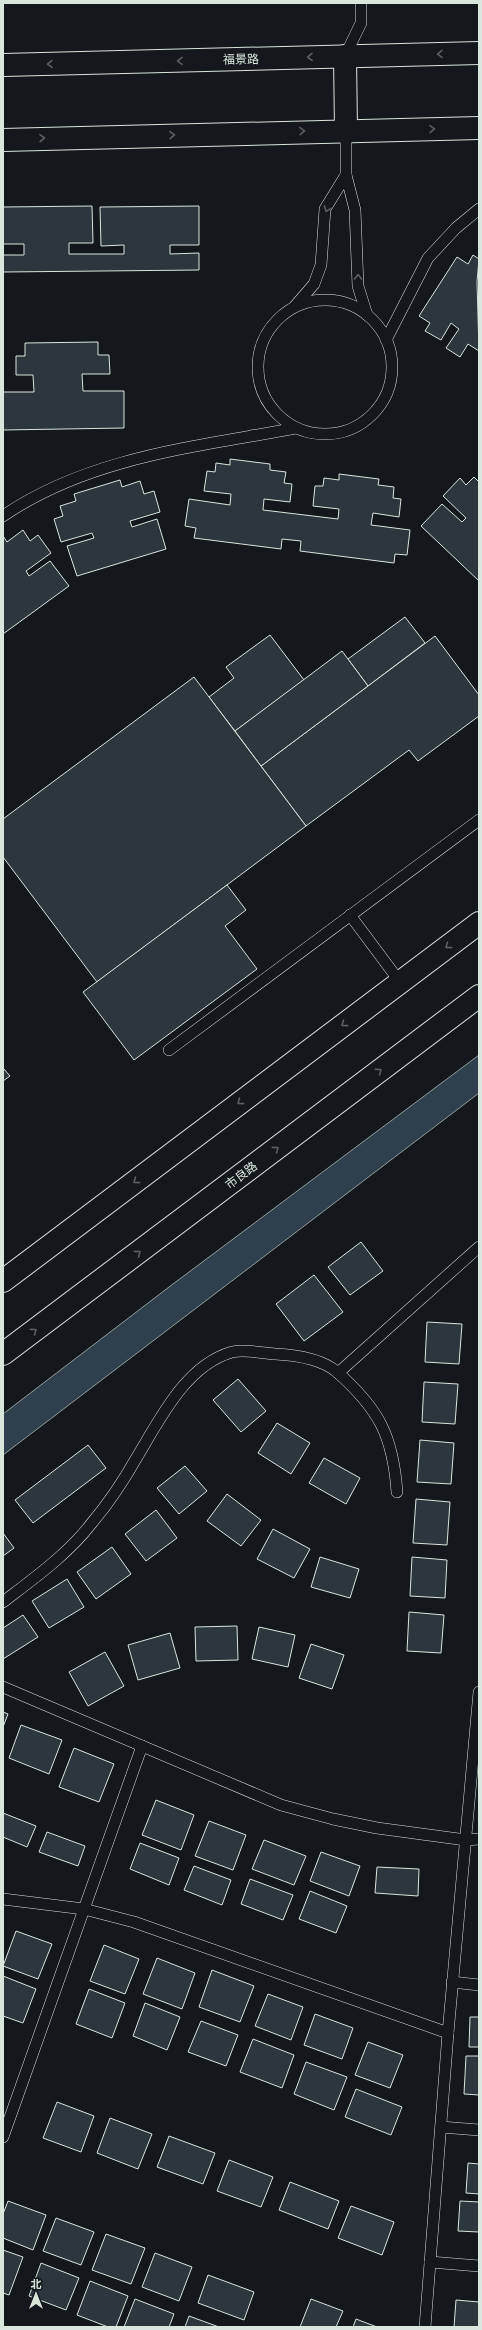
<svg xmlns="http://www.w3.org/2000/svg" width="482" height="2330" font-family="Mulish,'Noto Sans SC',sans-serif">
  <rect width="100%" height="100%" fill="#14181c"/>
  <polygon fill="#2f3f4d" stroke="#939e99" points="479,1055 479,1093 3,1455 3,1414 169,1287"/>
  <g fill="#2c363c" stroke="#d8e6dc">
    <polygon points="92,206 93,243 69,243 69,254 124,254 124,245 101,246 100,207 199,206 199,245 170,245 170,254 199,253 199,270 3,272 3,255 24,255 24,244 3,244 3,207"/>
    <polygon points="473,255 479,259 477,282 479,351 468,344 460,357 446,348 459,329 451,323 441,340 425,331 430,323 419,316 457,257 468,264"/>
    <polygon points="98,342 98,355 109,355 110,374 82,374 83,391 124,391 124,428 3,430 3,392 34,392 33,375 16,375 16,356 25,356 25,343"/>
    <polygon points="230,459 270,464 270,470 286,472 284,483 292,484 290,502 264,499 263,510 338,519 339,509 313,506 315,486 323,486 324,478 339,480 339,474 379,479 378,485 394,487 393,498 401,499 399,517 373,513 371,525 410,530 407,555 395,554 394,563 300,551 301,541 282,539 281,549 194,538 196,528 185,526 189,499 230,505 231,494 204,491 207,471 215,472 216,463 230,465"/>
    <polygon points="474,477 479,482 479,581 421,526 442,504 462,522 466,518 443,496 460,478 466,485"/>
    <polygon points="120,480 122,487 140,481 144,494 154,491 160,512 130,521 132,527 157,519 166,549 77,576 67,546 94,538 92,533 61,542 54,519 63,516 60,506 76,501 74,494"/>
    <polygon points="23,530 30,541 38,535 51,553 26,571 29,576 50,561 69,586 3,634 3,536 7,542"/>
    <polygon points="405,617 425,643 368,686 348,659"/>
    <polygon points="270,635 304,680 235,731 209,697 234,678 226,667"/>
    <polygon points="435,636 479,695 479,716 418,761 409,750 306,826 261,766"/>
    <polygon points="342,651 368,686 261,766 235,731"/>
    <polygon points="194,677 306,826 97,982 3,857 3,819"/>
    <polygon points="227,885 246,910 225,926 257,969 134,1060 83,992"/>
    <polygon points="3,1068 10,1076 3,1081"/>
    <polygon points="361,1242 383,1271 350,1295 328,1267"/>
    <polygon points="314,1275 343,1312 304,1341 276,1304"/>
    <polygon points="427,1322 462,1324 459,1364 425,1362"/>
    <polygon points="238,1379 266,1411 241,1432 213,1400"/>
    <polygon points="424,1382 458,1384 455,1424 422,1422"/>
    <polygon points="277,1423 310,1443 291,1474 258,1453"/>
    <polygon points="420,1440 454,1443 451,1484 417,1482"/>
    <polygon points="88,1445 106,1468 33,1523 15,1500"/>
    <polygon points="324,1458 360,1478 346,1504 309,1483"/>
    <polygon points="185,1466 207,1491 179,1514 157,1488"/>
    <polygon points="227,1494 261,1520 241,1546 207,1521"/>
    <polygon points="416,1499 450,1502 447,1545 413,1543"/>
    <polygon points="156,1510 177,1538 146,1561 125,1534"/>
    <polygon points="273,1529 310,1549 294,1578 257,1559"/>
    <polygon points="3,1533 14,1548 3,1556"/>
    <polygon points="112,1547 131,1574 96,1599 77,1572"/>
    <polygon points="320,1557 359,1569 350,1598 311,1587"/>
    <polygon points="412,1557 447,1560 445,1598 410,1596"/>
    <polygon points="67,1579 84,1607 49,1628 32,1601"/>
    <polygon points="409,1612 444,1615 441,1653 407,1651"/>
    <polygon points="23,1615 38,1637 3,1659 3,1628"/>
    <polygon points="237,1626 238,1660 196,1661 195,1627"/>
    <polygon points="259,1627 295,1635 288,1667 252,1659"/>
    <polygon points="170,1633 180,1668 138,1680 128,1645"/>
    <polygon points="311,1644 344,1655 332,1689 299,1678"/>
    <polygon points="105,1652 124,1686 88,1706 69,1672"/>
    <polygon points="3,1712 8,1714 3,1727"/>
    <polygon points="21,1725 62,1740 49,1774 9,1758"/>
    <polygon points="74,1748 114,1764 99,1802 59,1787"/>
    <polygon points="156,1800 194,1815 181,1850 142,1835"/>
    <polygon points="3,1813 36,1826 27,1847 3,1837"/>
    <polygon points="209,1821 246,1835 233,1870 195,1856"/>
    <polygon points="47,1832 85,1846 78,1866 39,1852"/>
    <polygon points="264,1840 306,1856 294,1885 252,1869"/>
    <polygon points="140,1843 179,1858 169,1885 130,1869"/>
    <polygon points="321,1852 360,1866 349,1896 310,1881"/>
    <polygon points="194,1866 231,1880 222,1905 184,1890"/>
    <polygon points="377,1867 419,1869 418,1896 375,1893"/>
    <polygon points="250,1879 293,1895 283,1920 241,1904"/>
    <polygon points="310,1891 347,1906 336,1933 299,1919"/>
    <polygon points="16,1931 52,1944 38,1979 3,1966"/>
    <polygon points="104,1945 139,1959 125,1994 90,1981"/>
    <polygon points="157,1958 195,1973 182,2009 143,1994"/>
    <polygon points="212,1970 254,1986 240,2022 199,2007"/>
    <polygon points="3,1976 36,1989 23,2023 3,2016"/>
    <polygon points="89,1989 125,2003 112,2038 76,2024"/>
    <polygon points="268,1994 303,2007 291,2040 255,2026"/>
    <polygon points="145,2003 180,2017 167,2050 133,2036"/>
    <polygon points="315,2014 353,2028 342,2059 304,2045"/>
    <polygon points="470,2017 479,2017 479,2047 469,2047"/>
    <polygon points="201,2021 238,2035 226,2066 188,2052"/>
    <polygon points="253,2039 294,2055 282,2088 240,2072"/>
    <polygon points="368,2042 403,2055 390,2088 355,2075"/>
    <polygon points="466,2056 479,2056 479,2095 464,2094"/>
    <polygon points="306,2062 347,2077 334,2110 294,2094"/>
    <polygon points="356,2089 402,2107 391,2135 345,2117"/>
    <polygon points="57,2102 94,2116 81,2152 43,2138"/>
    <polygon points="110,2118 152,2134 138,2169 97,2153"/>
    <polygon points="169,2136 215,2153 203,2184 157,2167"/>
    <polygon points="229,2160 273,2177 261,2207 217,2191"/>
    <polygon points="468,2163 479,2164 479,2194 466,2193"/>
    <polygon points="290,2182 339,2201 328,2229 279,2210"/>
    <polygon points="8,2201 46,2215 33,2250 3,2238 3,2214"/>
    <polygon points="460,2201 479,2202 479,2232 458,2231"/>
    <polygon points="351,2206 394,2222 382,2255 338,2238"/>
    <polygon points="56,2218 94,2232 81,2265 43,2251"/>
    <polygon points="106,2234 145,2248 131,2284 92,2270"/>
    <polygon points="3,2250 23,2257 9,2295 3,2293"/>
    <polygon points="155,2253 192,2267 179,2301 142,2287"/>
    <polygon points="41,2263 79,2278 66,2310 29,2296"/>
    <polygon points="208,2275 254,2292 244,2320 198,2303"/>
    <polygon points="90,2281 128,2296 116,2327 108,2327 77,2315"/>
    <polygon points="135,2299 174,2314 169,2327 124,2327"/>
    <polygon points="311,2299 343,2311 336,2327 300,2327"/>
    <polygon points="456,2300 479,2302 479,2327 454,2327"/>
    <polygon points="189,2316 219,2327 185,2327"/>
    <polygon points="356,2319 377,2327 353,2327"/>
  </g>
  <g fill="none" stroke-linecap="round" stroke-linejoin="round">
    <g stroke="#d8e6dc" stroke-width="12">
      <g id="service">
        <polyline points="345,56 361,23 361,3"/>
        <polyline points="346,130 346,175 355,210 358,286 367,315"/>
        <circle cx="325" cy="367" r="67"/>
        <polyline points="295,306 314,284 321,265 325,209 346,175"/>
        <polyline points="386,340 428,258 456,228 479,209"/>
        <path d="M3 516C89 457 196 447 296 428"/>
        <polyline points="350,915 400,982"/>
        <polyline points="169,1050 479,820"/>
        <polyline points="338,1373 479,1247"/>
        <path d="M3 1602C33 1579 68 1554 91 1524 108 1504 124 1480 137 1457 160 1419 186 1365 232 1352 245 1349 262 1353 275 1354 294 1355 322 1359 337 1372 379 1409 393 1436 397 1492"/>
        <polyline points="3,1687 281,1805 333,1819 377,1828 466,1840 479,1839"/>
        <polyline points="3,1899 84,1909 134,1922 448,2033"/>
        <polyline points="452,1982 479,1985"/>
        <polyline points="441,2127 479,2130"/>
        <polyline points="3,2137 142,1746"/>
        <polyline points="430,2262 479,2266"/>
        <polyline points="425,2327 448,2033 479,1692"/>
      </g>
    </g>
    <g stroke="#d8e6dc" stroke-width="24">
      <g id="secondary">
        <polyline points="345,56 346,130"/>
        <polyline points="3,65 479,53"/>
        <polyline points="3,140 479,128"/>
      </g>
    </g>
    <g stroke="#d8e6dc" stroke-width="24">
      <g id="trunk">
        <polyline points="3,1281 479,923"/>
        <polyline points="3,1354 479,996"/>
      </g>
    </g>
    <use href="#service" stroke="#14181c" stroke-width="11"/>
    <use href="#secondary" stroke="#14181c" stroke-width="22"/>
    <use href="#trunk" stroke="#14181c" stroke-width="22"/>
  </g>
  <defs><path id="oneway-chevron" d="M-2-3.5L2.5 0L-2 3.5" fill="none" stroke-width="1.6" stroke-linecap="round" stroke-linejoin="round"/></defs>
  <g stroke="#59605f">
    <use href="#oneway-chevron" transform="translate(440 54) rotate(179)"/>
    <use href="#oneway-chevron" transform="translate(310 57) rotate(179)"/>
    <use href="#oneway-chevron" transform="translate(180 61) rotate(179)"/>
    <use href="#oneway-chevron" transform="translate(50 64) rotate(179)"/>
    <use href="#oneway-chevron" transform="translate(432 129) rotate(-1)"/>
    <use href="#oneway-chevron" transform="translate(302 131) rotate(-1)"/>
    <use href="#oneway-chevron" transform="translate(172 135) rotate(-2)"/>
    <use href="#oneway-chevron" transform="translate(42 138) rotate(-2)"/>
    <use href="#oneway-chevron" transform="translate(327 209) rotate(110)"/>
    <use href="#oneway-chevron" transform="translate(358 277) rotate(-90)"/>
    <use href="#oneway-chevron" transform="translate(448 946) rotate(143)"/>
    <use href="#oneway-chevron" transform="translate(344 1024) rotate(143)"/>
    <use href="#oneway-chevron" transform="translate(379 1071) rotate(-37)"/>
    <use href="#oneway-chevron" transform="translate(240 1102) rotate(143)"/>
    <use href="#oneway-chevron" transform="translate(276 1149) rotate(-37)"/>
    <use href="#oneway-chevron" transform="translate(136 1181) rotate(143)"/>
    <use href="#oneway-chevron" transform="translate(138 1253) rotate(-37)"/>
    <use href="#oneway-chevron" transform="translate(34 1331) rotate(-37)"/>
  </g>
  <g text-anchor="middle" dominant-baseline="central" stroke-width="3" stroke-linejoin="round" paint-order="stroke">
    <g font-size="12" fill="#d8e6dc" stroke="#14181c">
      <text transform="translate(241 59) rotate(-1)">福景路</text>
      <text transform="translate(241 1175) rotate(-37)">市良路</text>
    </g>
  </g>
  <rect width="482" height="2330" fill="none" stroke="#d8e6dc" stroke-width="8"/>
  <g transform="translate(36 2294)" stroke="#14181c" stroke-width="3" paint-order="stroke">
  <path d="M0-3L7 15L0 10L-7 15Z" fill="#d8e6dc"/>
  <text y="-6" font-size="11" font-weight="bold" text-anchor="middle" fill="#d8e6dc">北</text>
  </g>
</svg>
